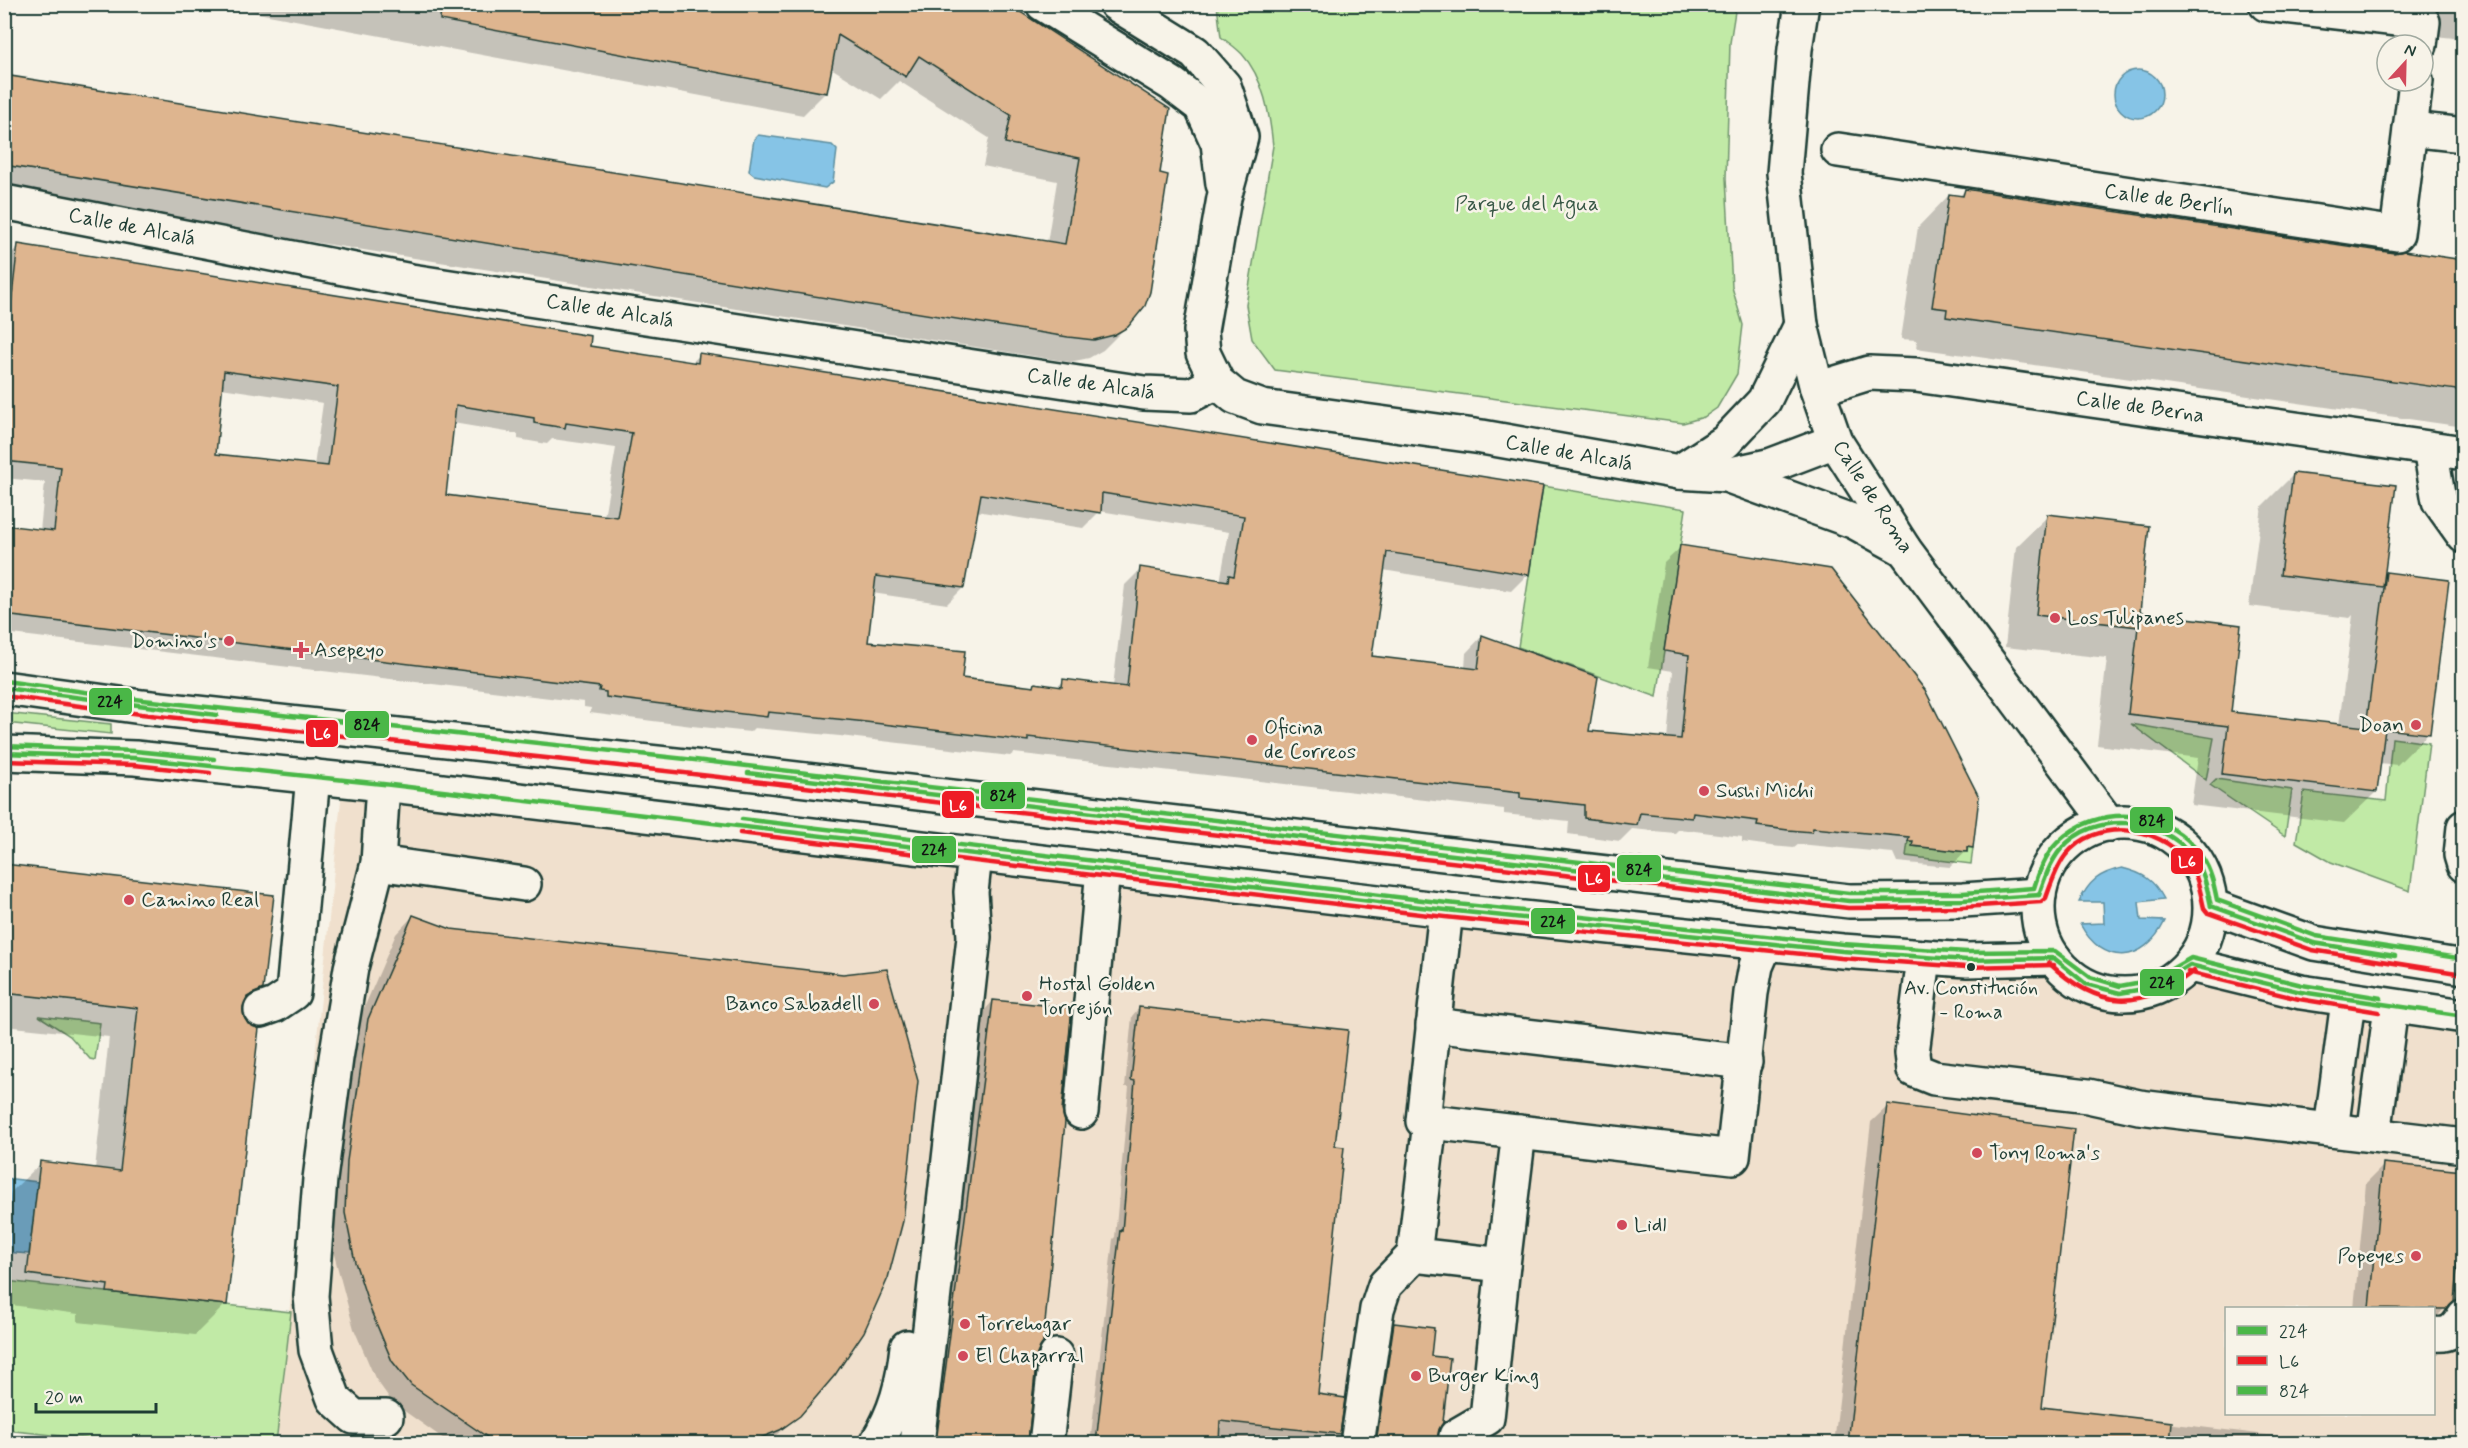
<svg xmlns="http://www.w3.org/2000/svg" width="2468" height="1448" font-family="Mynerve,sans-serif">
  <rect width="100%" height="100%" fill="#f7f3e8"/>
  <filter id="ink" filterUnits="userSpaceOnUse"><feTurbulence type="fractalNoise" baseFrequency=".0167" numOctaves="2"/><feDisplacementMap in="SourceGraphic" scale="12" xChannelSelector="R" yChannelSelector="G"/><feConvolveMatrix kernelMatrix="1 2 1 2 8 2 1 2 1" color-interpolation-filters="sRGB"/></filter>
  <g filter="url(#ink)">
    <path fill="#f0e0cd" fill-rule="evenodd" d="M343 780 2054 958 2069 974 2089 987 2116 994 2144 992 2171 981 2190 965 2463 1016V1443L276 1444ZM2226 1308H2434V1414H2226Z"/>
    <g fill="#c1eaa6" stroke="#70946d" stroke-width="1.5">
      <path d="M1217 5H1736L1730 43 1726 178 1732 287 1743 325 1737 374 1717 408 1704 417 1683 423 1275 370 1252 339 1246 305 1273 146C1270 116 1264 78 1242 54 1236 48 1228 42 1221 37Z"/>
      <polygon points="1543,486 1686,509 1657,697 1518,647"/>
      <polygon points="4,713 111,724 111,734 5,723"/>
      <polygon points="2131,724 2214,738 2206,780"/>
      <polygon points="2392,738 2429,743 2410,891 2331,862 2296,842 2304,792 2386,801"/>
      <polygon points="2216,779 2292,790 2285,836 2210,785"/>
      <polygon points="1908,841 1913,841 1913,846 1967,852 1967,847 1973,848 1971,864 1906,856"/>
      <polygon points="39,1016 100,1023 95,1060 90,1059 70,1036"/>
      <polygon points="5,1281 291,1312 276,1443 139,1444 5,1430"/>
    </g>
    <g fill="#86c4e6" stroke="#5d8e9f" stroke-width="1.5">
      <circle cx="2138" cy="94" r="24"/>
      <polygon points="758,135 832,145 837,150 833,182 825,188 754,175 749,171 754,139"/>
      <path d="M2122 868C2143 873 2154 880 2164 899L2139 902 2141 920 2165 921C2144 964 2103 967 2080 924L2104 923 2103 902H2079C2089 881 2099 873 2122 868Z"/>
      <polygon points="5,1178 38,1182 29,1254 5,1252"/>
    </g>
    <g fill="#0003" fill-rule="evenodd">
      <polygon points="210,4 1005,4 1169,110 1127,326 1103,350 1089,358 1070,362 4,193 4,76 1047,243 1057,181 983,166 989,138 899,81 881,99 831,68 826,92 803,115"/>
      <polygon points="2413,4 2464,4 2464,39 2415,34"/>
      <polygon points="1965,190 2394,254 2404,253 2464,261 2464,427 1916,348 1917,340 1901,339 1918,227 1949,195 1959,197"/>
      <path d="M19 246 588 347 691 363 700 355 1528 574 1511 591 1383 570 1370 657 1465 669 1466 653 1482 636 1588 732 1667 739 1673 671 1648 667 1664 563 1681 547 1971 847 1950 867 1897 862 1893 853 1799 844 1794 848 1771 846 1742 842V837L1679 829 1675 833 1632 829 1620 841 1568 834 1569 821 1504 814V809L1014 753 1010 756 840 736 754 728 750 732 692 726 590 713 591 708 584 707V702L4 633V527L40 531 45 482 4 478V260ZM221 388 323 403 314 466 215 455ZM453 423 518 434V439L547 444 552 439 616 448 604 517 444 496ZM976 511 1083 528 1100 511 1229 532 1220 582 1141 569 1125 585 1113 687 1064 681 1057 687 1035 685 1032 688 960 680 866 643 872 593 947 604 963 588Z"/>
      <polygon points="2293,475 2383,577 2386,574 2429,733 2397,765 2380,763 2376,792 2344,823 2191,805 2198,758 2097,745 2107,658 2005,647 2016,547 2048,516 2229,713 2339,725 2353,615 2350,618 2249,606 2262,506"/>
      <polygon points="4,866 262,989 241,1009 225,1305 195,1335 78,1322 78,1314 4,1304 4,1245 11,1192 41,1163 95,1169 109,1037 4,1026"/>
      <polygon points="413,916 799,1415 766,1444 451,1444 393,1403 375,1378 354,1329 328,1232 351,1038 396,934"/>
      <polygon points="993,1001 1036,1353 1026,1444 927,1444 982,1013"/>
      <polygon points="1139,1008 1334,1147 1316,1396 1343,1400 1339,1444 1090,1444 1113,1239 1115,1237 1129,1087 1125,1087 1132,1016"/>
      <polygon points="1888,1106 2040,1408 2343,1444 1834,1444 1871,1122"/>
      <polygon points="2384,1165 2464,1173 2452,1300 2434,1320 2434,1308 2354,1308 2366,1183"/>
      <polygon points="1394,1324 1429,1358 1435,1444 1371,1444 1387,1332"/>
    </g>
    <g fill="#deb58f" stroke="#1f3d34" stroke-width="1.5" fill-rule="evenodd">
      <polygon points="441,4 1008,4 1170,109 1160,173 1168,175 1150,292 1145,306 1128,327 1114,335 1094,340 1068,337 4,165 4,75 1065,244 1080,158 1005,143 1011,115 919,56 906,77 838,35 827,93 440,20"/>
      <polygon points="1965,189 2394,253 2404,251 2463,260 2463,391 1946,317 1947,309 1932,307 1937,273 1949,194 1963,196"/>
      <path d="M18 244 591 336 590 346 698 363 699 353 1543 486 1529 575 1387 552 1372 656 1478 669 1482 635 1598 677 1589 731 1681 739 1689 655 1664 651 1680 545 1831 569 1925 690 1979 797 1973 848 1967 847V852L1912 846 1913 841H1908L1909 837 1813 828 1812 832 1788 830 1757 826 1758 821 1693 813 1692 818 1640 813 1637 825 1584 818V805L1520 798V793L1028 737V741L857 721 768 712 767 717 709 710 606 697V692L599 691 600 687 4 615V525L54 531 61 467 4 461V322H9ZM224 371 338 387 328 466 216 454ZM456 405 534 418V423L565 428 566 423 632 433 617 517 446 495ZM1102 493 1244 516 1234 576 1229 575 1228 581 1140 567 1127 687 1063 679 1062 687 1035 683 1034 687 962 678 965 651 868 642 876 576 964 588 981 494 1101 513Z"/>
      <polygon points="2293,473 2396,485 2383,587 2280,575"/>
      <polygon points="2047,514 2149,526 2140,612 2241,625 2231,712 2366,727 2386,572 2449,580 2430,734 2385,729 2377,792 2222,774 2228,726 2128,714 2138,627 2036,615"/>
      <polygon points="4,864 274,895 263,989 247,997 243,1007 244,1017 248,1024 259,1028 227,1305 107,1292 108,1285 27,1274 40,1161 120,1171 138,1008 4,993"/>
      <polygon points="413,915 451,929 843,974 887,969 918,1081 903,1221 888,1278 864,1332 835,1375 800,1416 780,1430 748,1443 496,1443 411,1385 392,1361 371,1311 355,1262 345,1213 347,1161 368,1019"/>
      <polygon points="993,1000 1072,1008 1062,1110 1065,1122 1043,1343 1037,1354 1028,1443 936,1443"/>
      <polygon points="1139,1007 1348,1030 1335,1146 1344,1147 1318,1394 1345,1398 1340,1434 1220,1421 1219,1443 1096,1443 1120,1230 1122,1231 1135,1081 1131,1080"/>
      <polygon points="1887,1104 2074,1129 2042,1407 2172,1422 2170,1443 1848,1443"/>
      <polygon points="2383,1163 2463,1171 2463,1203 2454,1301 2446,1309 2369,1308"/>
      <polygon points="1394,1323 1434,1328 1431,1356 1450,1358 1443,1422 1437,1443 1376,1443"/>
    </g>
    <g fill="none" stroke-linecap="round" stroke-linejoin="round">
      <g stroke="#1f3d34" stroke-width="38">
        <g id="minor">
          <polyline points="1043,4 1172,84 1201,106 1218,143 1223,184"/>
          <polyline points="1116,4 1195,53 1224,86 1241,137 1224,198 1201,331 1203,353 1217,382 1235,397 1262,407 1482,437 1679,472 1726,475 1855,522 1904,549"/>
          <polyline points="1802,4 1795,49 1784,173 1801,325 1817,389 1835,441 1904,549 2109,824"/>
          <polyline points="2266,4 2423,22 2420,45"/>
          <polyline points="2410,129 2464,135"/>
          <polyline points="1838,150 2397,234 2416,81"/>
          <polyline points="4,202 411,281 1144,393 1191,395 1217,382"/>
          <polyline points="1817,389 1869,373 1916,375 2464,453"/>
          <polyline points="2430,449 2439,501 2464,536"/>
          <polyline points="1679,472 1725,442 1764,401 1801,325"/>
          <polyline points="1726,475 1772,465 1835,441"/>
          <polyline points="383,784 378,863 351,968 336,1058 320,1179 311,1296 316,1350 334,1399 354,1417 386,1417"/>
          <polyline points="2464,827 2461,855 2464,865"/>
          <polyline points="378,863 524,884"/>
          <polyline points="1446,910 1423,1121 1733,1157 1751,993 1756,966 1766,943"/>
          <polyline points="1924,958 1912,1053 1914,1070 1934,1078 2088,1096 2139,1107 2464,1146"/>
          <polyline points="261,1010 275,1005 293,993 313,776"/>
          <polyline points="1433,1025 1745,1062"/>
          <polyline points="1081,1112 1103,869"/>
          <polyline points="1430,1122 1414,1255 1503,1265 1519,1132"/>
          <polyline points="2331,1130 2348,1001"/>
          <polyline points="2374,1135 2391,1007"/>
          <path d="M2434 1334C2449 1336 2456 1330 2464 1316"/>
          <path d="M876 1444C896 1412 903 1384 907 1347"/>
          <polyline points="917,1444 974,937 971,892 975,855"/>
          <polyline points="1046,1444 1056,1356"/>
          <polyline points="1357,1444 1377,1309 1385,1285 1414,1255"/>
          <polyline points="1455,1444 1456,1436 1487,1418 1503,1265"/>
        </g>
      </g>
      <g stroke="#1f3d34" stroke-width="38">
        <g id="major">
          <polyline points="4,688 142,707 685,766 1849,901 1963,900 2039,895"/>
          <polyline points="4,753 135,758 383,784 1446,910 1842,951 1967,960 2054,958"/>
          <circle cx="2124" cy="908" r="86"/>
          <polyline points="2211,906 2314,943 2464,967"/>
          <polyline points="2190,965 2301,992 2464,1016"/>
        </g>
      </g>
      <use href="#minor" stroke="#f7f3e8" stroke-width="33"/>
      <use href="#major" stroke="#f7f3e8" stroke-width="33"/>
      <g stroke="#f7f3e8" stroke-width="9">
        <g id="bus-1">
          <polyline points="4,688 217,715"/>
          <polyline points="4,753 135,758 383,784 1446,910 1842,951 1967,960 2054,958 2086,984 2120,993 2155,987 2190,965 2301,992 2464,1016"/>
          <polyline points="748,773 1849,901 1963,900 2039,895"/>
          <path d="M2039 895C2044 880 2050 862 2061 849 2095 810 2160 817 2192 855 2204 869 2207 888 2211 906"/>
          <polyline points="2211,906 2314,943 2395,956"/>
        </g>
      </g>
      <g stroke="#f7f3e8" stroke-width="9">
        <g id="bus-2">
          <path d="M4 696 141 714 684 773 1848 908 1963 907 2041 902 2046 898C2051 884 2056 868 2065 856 2095 817 2158 825 2187 861 2198 874 2200 892 2204 908L2208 913 2312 950 2463 974"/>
          <polyline points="4,761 134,765 210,773"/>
          <polyline points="740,833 1445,917 1841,958 1966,967 2054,965"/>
          <path d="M2049 963C2099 1010 2140 1011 2194 971"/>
          <polyline points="2188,972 2299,999 2379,1012"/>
        </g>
      </g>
      <g stroke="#f7f3e8" stroke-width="9">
        <g id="bus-3">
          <path d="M5 681 143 700 686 759 1849 893H1963L2034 888C2039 872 2045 855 2057 843 2097 802 2171 808 2202 857 2211 870 2214 885 2217 900L2316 936 2464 959"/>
          <polyline points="4,746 135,751 214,759"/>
          <polyline points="742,819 1447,903 1843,944 1967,952 2055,951 2090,977 2120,986 2152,980 2191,958 2302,985 2381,998"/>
        </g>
      </g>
      <use href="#bus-1" stroke="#4ab747" stroke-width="4.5"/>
      <use href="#bus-2" stroke="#ee1c25" stroke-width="4.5"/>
      <use href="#bus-3" stroke="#4ab747" stroke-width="4.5"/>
    </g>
  </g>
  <g fill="#d1495b" stroke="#f7f3e8" stroke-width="2">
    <circle cx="2055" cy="618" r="6"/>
    <circle cx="229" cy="641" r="6"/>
    <path d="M298 641h6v6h6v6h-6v6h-6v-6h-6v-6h6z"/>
    <circle cx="2416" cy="725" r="6"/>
    <circle cx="1252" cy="740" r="6"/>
    <circle cx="1704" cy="791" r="6"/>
    <circle cx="129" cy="900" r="6"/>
    <circle cx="1027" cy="996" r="6"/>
    <circle cx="874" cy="1004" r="6"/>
    <circle cx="1977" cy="1153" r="6"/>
    <circle cx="1622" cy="1225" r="6"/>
    <circle cx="2416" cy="1256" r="6"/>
    <circle cx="965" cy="1324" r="6"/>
    <circle cx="963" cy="1356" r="6"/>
    <circle cx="1416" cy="1376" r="6"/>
  </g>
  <circle fill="#1f3d34" stroke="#f7f3e8" stroke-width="2" cx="1971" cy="967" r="5"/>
  <g text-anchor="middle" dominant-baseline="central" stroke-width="5" stroke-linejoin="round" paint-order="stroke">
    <g font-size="20" fill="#1f3d34" stroke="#f7f3e8">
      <text x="1971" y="988">Av. Constitución<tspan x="1971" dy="24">- Roma</tspan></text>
    </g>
    <g font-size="21" fill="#1f3d34" stroke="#f7f3e8">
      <text transform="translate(2169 200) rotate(8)">Calle de Berlín</text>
      <text transform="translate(132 227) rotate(11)">Calle de Alcalá</text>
      <text transform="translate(610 311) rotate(9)">Calle de Alcalá</text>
      <text transform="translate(1091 384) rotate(8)">Calle de Alcalá</text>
      <text transform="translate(2140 407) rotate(8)">Calle de Berna</text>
      <text transform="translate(1569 453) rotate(10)">Calle de Alcalá</text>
      <text transform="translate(1873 497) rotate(57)">Calle de Roma</text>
    </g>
    <g font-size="21" fill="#375745" stroke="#f7f3e8">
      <text x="1527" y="204">Parque del Agua</text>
    </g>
    <g font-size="21" fill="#1f3d34" stroke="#f7f3e8" text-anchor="start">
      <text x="2067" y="618">Los Tulipanes</text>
      <text x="217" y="641" text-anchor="end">Domino's</text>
      <text x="314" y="650">Asepeyo</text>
      <text x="2404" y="725" text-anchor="end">Doan</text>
      <text x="1264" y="728">Oficina<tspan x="1264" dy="24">de Correos</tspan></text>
      <text x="1716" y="791">Sushi Michi</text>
      <text x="141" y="900">Camino Real</text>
      <text x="1039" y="984">Hostal Golden<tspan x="1039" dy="24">Torrejón</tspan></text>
      <text x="862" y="1004" text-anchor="end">Banco Sabadell</text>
      <text x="1989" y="1153">Tony Roma's</text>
      <text x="1634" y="1225">Lidl</text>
      <text x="2404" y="1256" text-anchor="end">Popeyes</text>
      <text x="977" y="1324">Torrehogar</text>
      <text x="975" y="1356">El Chaparral</text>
      <text x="1428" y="1376">Burger King</text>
    </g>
  </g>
  <g stroke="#f7f3e8" stroke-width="2">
    <rect x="88" y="687" width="45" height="29" rx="6" fill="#4ab747"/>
    <rect x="344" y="710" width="46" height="29" rx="6" fill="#4ab747"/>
    <rect x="305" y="719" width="34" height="29" rx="6" fill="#ee1c25"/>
    <rect x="980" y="781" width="46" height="29" rx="6" fill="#4ab747"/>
    <rect x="941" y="790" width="34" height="29" rx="6" fill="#ee1c25"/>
    <rect x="2129" y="806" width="45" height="28" rx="6" fill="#4ab747"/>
    <rect x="911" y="835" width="46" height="29" rx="6" fill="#4ab747"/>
    <rect x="2170" y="847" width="34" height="28" rx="6" fill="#ee1c25"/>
    <rect x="1616" y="854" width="46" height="29" rx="6" fill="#4ab747"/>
    <rect x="1577" y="864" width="34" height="29" rx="6" fill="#ee1c25"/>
    <rect x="1530" y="907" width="46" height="28" rx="6" fill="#4ab747"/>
    <rect x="2139" y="968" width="46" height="29" rx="6" fill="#4ab747"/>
  </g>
  <g font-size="16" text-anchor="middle" font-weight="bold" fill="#fff">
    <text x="322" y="739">L6</text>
    <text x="958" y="811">L6</text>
    <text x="2187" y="867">L6</text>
    <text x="1594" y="884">L6</text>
  </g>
  <g font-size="16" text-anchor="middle" font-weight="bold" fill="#111">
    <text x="110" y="707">224</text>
    <text x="367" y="730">824</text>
    <text x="1003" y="801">824</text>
    <text x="2152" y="826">824</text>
    <text x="934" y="855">224</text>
    <text x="1639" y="875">824</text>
    <text x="1553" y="927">224</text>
    <text x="2162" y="988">224</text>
  </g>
  <rect width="2468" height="1448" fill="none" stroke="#f7f3e8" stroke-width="24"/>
  <rect x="12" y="12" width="2444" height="1424" fill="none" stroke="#1f3d34" stroke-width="2" filter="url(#ink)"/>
  <rect x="2225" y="1307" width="210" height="108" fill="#f7f3e8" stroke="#a1aaa0" stroke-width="1.5"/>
  <rect x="2237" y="1326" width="30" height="9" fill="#4ab747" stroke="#a1aaa0" stroke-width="1.5"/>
  <text x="2279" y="1337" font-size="18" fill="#1f3d34">224</text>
  <rect x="2237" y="1356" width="30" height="9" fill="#ee1c25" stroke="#a1aaa0" stroke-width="1.5"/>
  <text x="2279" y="1367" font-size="18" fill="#1f3d34">L6</text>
  <rect x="2237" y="1386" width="30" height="9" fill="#4ab747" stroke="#a1aaa0" stroke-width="1.5"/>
  <text x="2279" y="1397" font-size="18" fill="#1f3d34">824</text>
  <g transform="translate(2405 63) rotate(22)"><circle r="28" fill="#f7f3e8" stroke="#a1aaa0" stroke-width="1.5"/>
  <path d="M0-4.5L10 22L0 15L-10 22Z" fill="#d1495b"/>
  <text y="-9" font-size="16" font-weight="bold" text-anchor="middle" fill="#1f3d34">N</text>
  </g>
  <path d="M36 1403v9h120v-9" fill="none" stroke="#1f3d34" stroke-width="3"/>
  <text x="45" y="1403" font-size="18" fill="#1f3d34" stroke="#f7f3e8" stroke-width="4.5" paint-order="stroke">20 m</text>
</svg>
